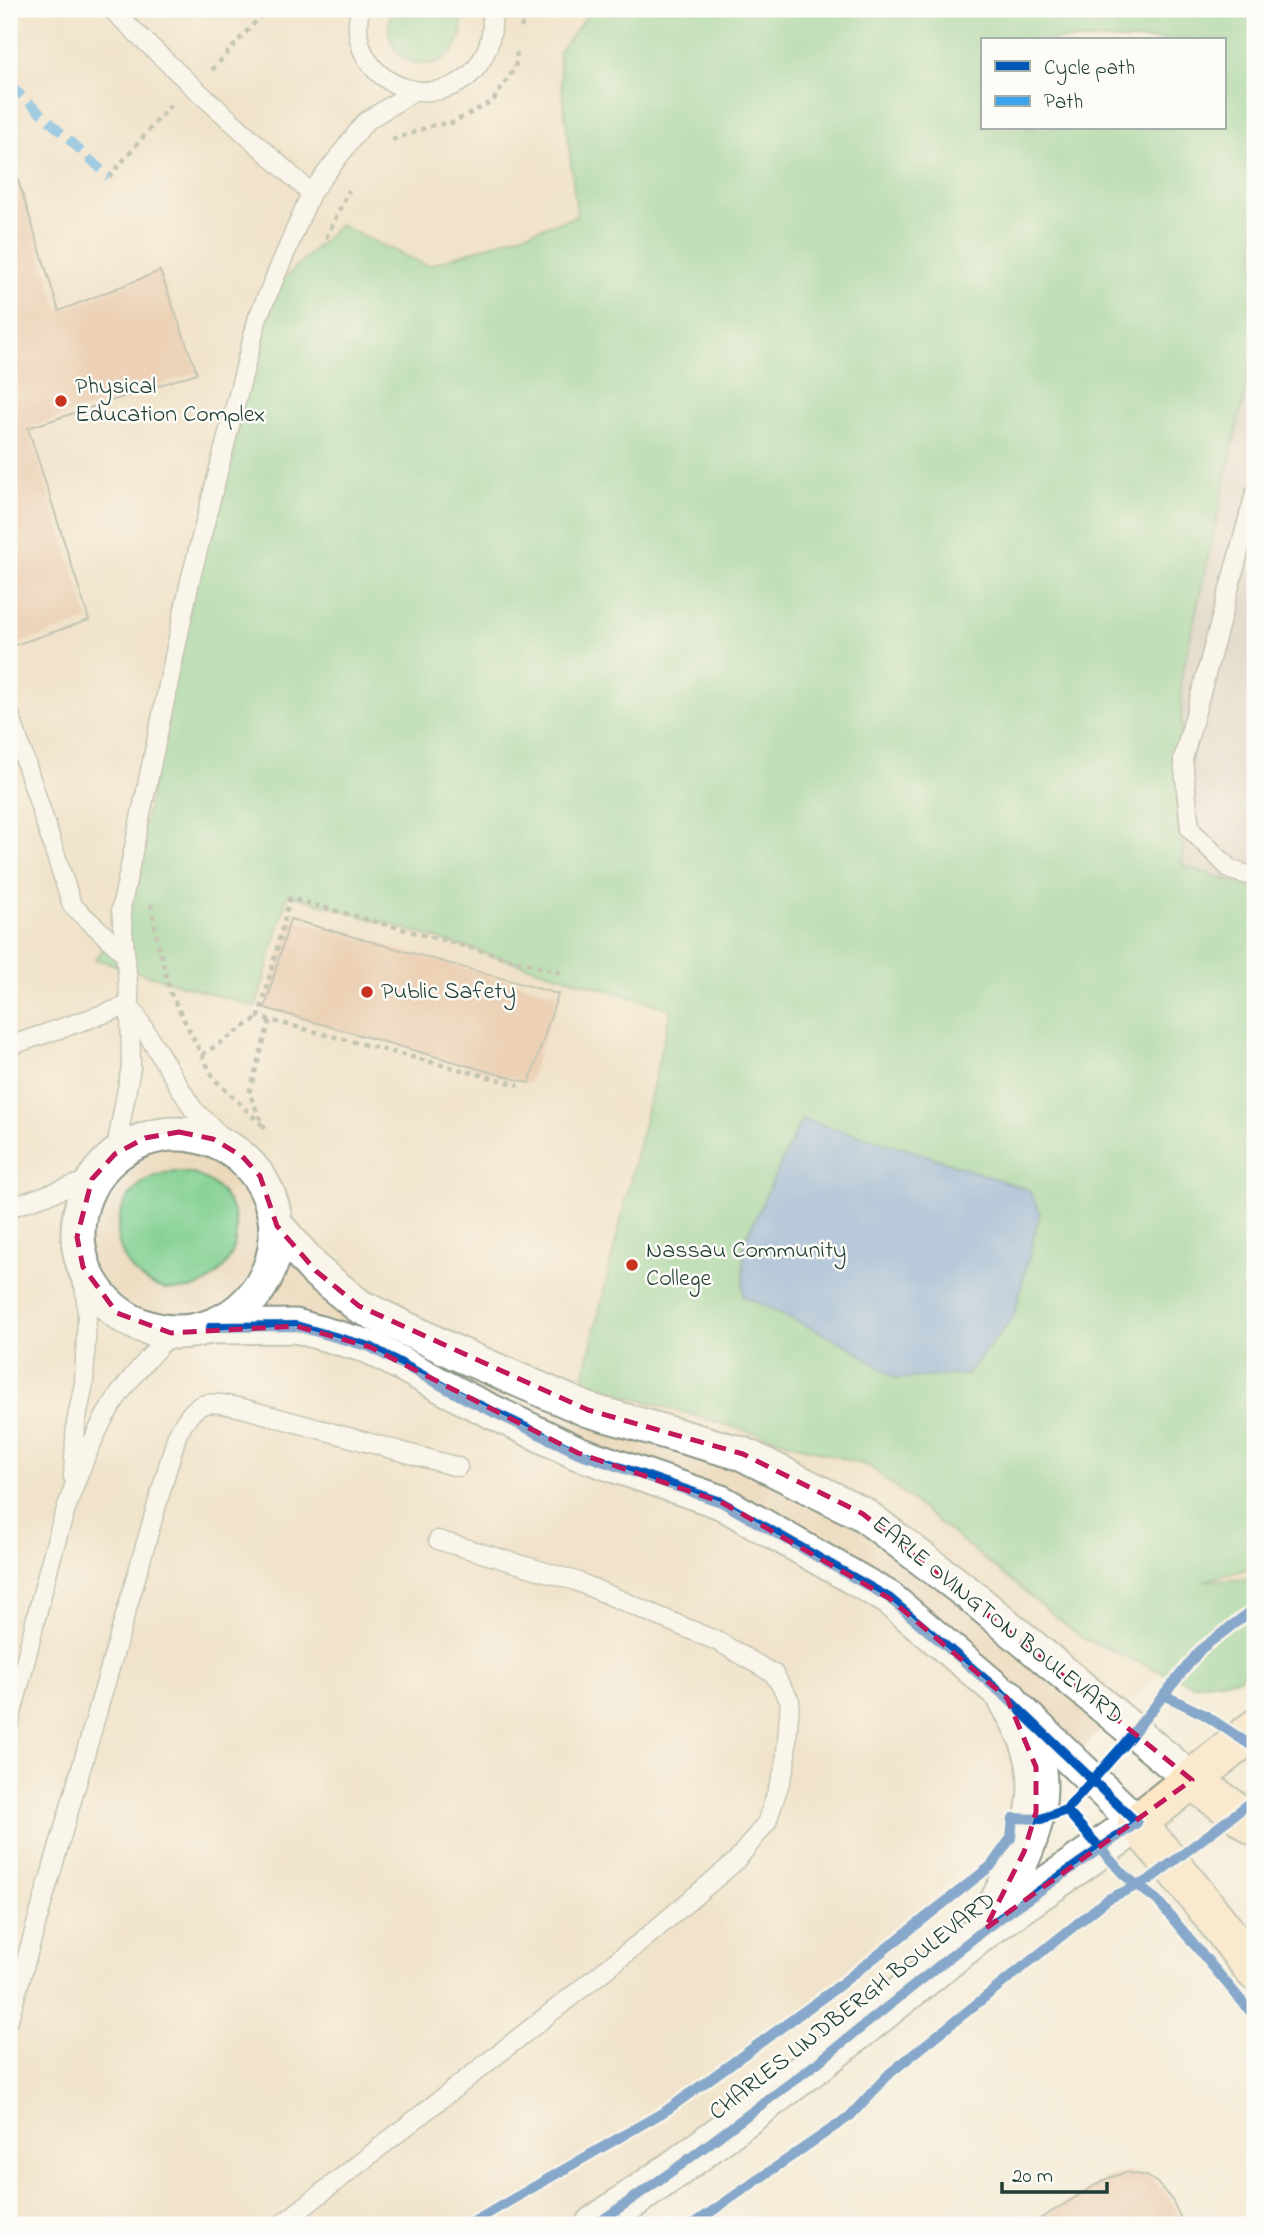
<svg xmlns="http://www.w3.org/2000/svg" width="1264" height="2234" font-family="'Indie Flower',sans-serif">
  <rect width="100%" height="100%" fill="#fdfcf7"/>
  <filter id="ink" filterUnits="userSpaceOnUse"><feTurbulence type="fractalNoise" baseFrequency=".0143" numOctaves="2"/><feDisplacementMap in="SourceGraphic" scale="14" xChannelSelector="R" yChannelSelector="G"/><feConvolveMatrix kernelMatrix="1 2 1 2 8 2 1 2 1" color-interpolation-filters="sRGB"/></filter>
  <filter id="wash" filterUnits="userSpaceOnUse"><feTurbulence type="fractalNoise" baseFrequency=".00686" numOctaves="4" result="noise"/><feDisplacementMap in="SourceGraphic" scale="28" xChannelSelector="R" yChannelSelector="G"/><feGaussianBlur stdDeviation="1.57" result="paint"/><feColorMatrix in="noise" values="0 0 0 0 0 0 0 0 0 0 0 0 0 0 0 0 0 1.4 0 .05"/><feComposite in="paint" operator="in"/></filter>
  <g filter="url(#wash)">
    <rect width="100%" height="100%" fill="#f5edd9"/>
    <path fill="#ead8ba" fill-rule="evenodd" d="M9 9H1255V347L1181 679 1255 951V1579L600 2225H9ZM982 40H1224V128H982Z"/>
    <polygon fill="#cac3b8" points="1255,347 1255,889 1183,866 1181,679"/>
    <g fill="#7ece8e" stroke="#4e8661" stroke-width="2" fill-rule="evenodd">
      <path d="M393 9H458C478 60 409 86 391 41 387 30 388 19 393 9Z"/>
      <path d="M592 9H1255V347L1181 679 1183 866 1255 889V1567L1203 1581 1255 1579V1660L1240 1678 1193 1685 1082 1638 869 1466 582 1383 671 1009 288 894 256 1007 95 959 123 926 252 311 339 225 427 266 577 216 558 53ZM982 40H1224V128H982Z"/>
      <circle cx="177" cy="1231" r="59"/>
    </g>
    <polygon fill="#6da0d9" stroke="#466e86" stroke-width="2" points="802,1119 926,1155 1029,1190 1040,1212 1014,1316 967,1374 896,1379 847,1345 743,1296 744,1242"/>
    <g id="blocks">
      <g fill="#dfb08d">
        <polygon points="9,151 59,311 160,271 197,373 28,428 89,620 9,647"/>
        <polygon points="290,919 558,994 529,1083 265,1008"/>
        <polygon points="1126,2172 1147,2176 1157,2183 1172,2200 1184,2225 1030,2225 1104,2180"/>
      </g>
    </g>
  </g>
  <g filter="url(#ink)">
    <use href="#blocks" fill-opacity="0" stroke="#8a9586" stroke-width="2"/>
    <g fill="none" stroke-linecap="round" stroke-linejoin="round">
      <g stroke="#8a9586" stroke-width="21">
        <g id="service">
          <polyline points="111,9 190,84 311,193"/>
          <path d="M360 9C341 91 460 126 488 46 492 34 494 21 490 9"/>
          <polyline points="1255,493 1183,759 1190,829 1231,870 1255,877"/>
          <polyline points="9,711 72,905 125,954"/>
          <polyline points="132,1009 193,1109 242,1156"/>
          <polyline points="9,1046 130,1005"/>
          <polyline points="115,1154 131,1067 130,1005 121,909 190,581 258,317 311,193 365,122 414,91"/>
          <polyline points="9,1208 92,1179"/>
          <polyline points="73,1477 76,1423 84,1383 87,1315 83,1267"/>
          <path d="M9 1724C37 1625 53 1519 100 1426 117 1391 145 1362 171 1333"/>
          <path d="M9 2019 177 1435C197 1399 203 1400 242 1408L458 1467"/>
          <polyline points="281,2225 643,1940 736,1861 767,1822 785,1767 790,1701 774,1674 719,1642 576,1581 438,1540"/>
        </g>
      </g>
      <g stroke="#8a9586" stroke-width="37">
        <g id="minor">
          <circle cx="177" cy="1233" r="99"/>
          <polyline points="277,1226 316,1271 359,1306 454,1352 588,1410 743,1454 863,1514 970,1595 1192,1780"/>
          <polyline points="211,1327 296,1326 370,1347 468,1400 578,1453 721,1502 889,1598 1007,1698 1137,1823"/>
        </g>
      </g>
      <g stroke="#8a9586" stroke-width="42">
        <g id="tertiary">
          <path d="M988 1924C1012 1875 1045 1824 1036 1767 1033 1742 1019 1719 1007 1698"/>
          <polyline points="595,2225 678,2167 817,2063 985,1929 1137,1823"/>
        </g>
      </g>
      <g stroke="#8a9586" stroke-width="42">
        <g id="secondary">
          <polyline points="1255,1729 1137,1823 1203,1903 1255,1971"/>
          <polyline points="1192,1780 1255,1826"/>
        </g>
      </g>
      <g stroke="#8a9586" stroke-width="4.5" stroke-dasharray="5 5" stroke-linecap="butt">
        <polyline points="521,28 526,9"/>
        <polyline points="212,70 267,9"/>
        <polyline points="392,140 434,125 452,123 493,101 515,68 517,51"/>
        <polyline points="109,177 172,103"/>
        <polyline points="326,238 349,190"/>
        <polyline points="151,904 159,947 170,992 214,1079 262,1125"/>
        <polyline points="270,1020 259,1017 290,898 562,973"/>
        <polyline points="202,1055 259,1017"/>
        <polyline points="265,1129 249,1093 270,1020 519,1085"/>
      </g>
      <use href="#service" stroke="#fff" stroke-width="18"/>
      <use href="#minor" stroke="#fff" stroke-width="33"/>
      <use href="#tertiary" stroke="#fff" stroke-width="38"/>
      <use href="#secondary" stroke="#fce6c4" stroke-width="38"/>
      <polyline stroke="#3da4eb" stroke-width="9" stroke-dasharray="18 9" stroke-linecap="butt" points="9,84 109,177"/>
      <g stroke="#fdfcf7" stroke-width="15">
        <g id="cycleway">
          <polyline points="211,1327 296,1326 370,1347 468,1400 578,1453 721,1502 889,1598 1007,1698 1137,1823 985,1929 817,2063 678,2167 595,2225"/>
          <polyline points="1164,1695 1205,1715 1255,1748"/>
          <polyline points="1066,1810 1124,1875 1157,1900 1255,2017"/>
          <polyline points="468,2225 667,2110 832,1991 991,1866 1011,1838 1013,1818 1041,1819 1066,1810 1121,1748 1201,1649 1255,1608"/>
          <polyline points="692,2225 850,2116 890,2073 1108,1899 1149,1880 1255,1799"/>
        </g>
      </g>
      <use href="#cycleway" stroke="#0057b8" stroke-width="10"/>
    </g>
  </g>
  <path d="M0 0H1264V2234H0ZM179 1132 213 1139 242 1156 260 1176 277 1226 316 1271 359 1306 588 1410 743 1454 863 1514 1192 1780 985 1929 1024 1852 1036 1812V1767L1007 1698 889 1598 721 1502 578 1453 370 1347 296 1326 171 1333 117 1313 83 1267 77 1237 92 1179 115 1154 145 1138Z" fill="#f5edd9" fill-opacity=".55" fill-rule="evenodd"/>
  <path fill="none" stroke="#c2185b" stroke-width="5" stroke-dasharray="14 9" stroke-linejoin="round" d="M179 1132 213 1139 242 1156 260 1176 277 1226 316 1271 359 1306 588 1410 743 1454 863 1514 1192 1780 985 1929 1024 1852 1036 1812V1767L1007 1698 889 1598 721 1502 578 1453 370 1347 296 1326 171 1333 117 1313 83 1267 77 1237 92 1179 115 1154 145 1138Z"/>
  <g fill="#c8321e" stroke="#fdfcf7" stroke-width="2.5">
    <circle cx="61" cy="401" r="7"/>
    <circle cx="367" cy="992" r="7"/>
    <circle cx="632" cy="1265" r="7"/>
  </g>
  <g text-anchor="middle" dominant-baseline="central" stroke-width="5" stroke-linejoin="round" paint-order="stroke">
    <g font-size="24" fill="#1f3d34" stroke="#fdfcf7" text-anchor="start">
      <text x="75" y="387">Physical<tspan x="75" dy="28">Education Complex</tspan></text>
      <text x="381" y="992">Public Safety</text>
      <text x="646" y="1251">Nassau Community<tspan x="646" dy="28">College</tspan></text>
    </g>
    <g font-size="24" fill="#1f3d34" stroke="#fdfcf7">
      <text transform="translate(997 1621) rotate(39)">EARLE OVINGTON BOULEVARD</text>
      <text transform="translate(853 2007) rotate(-38)">CHARLES LINDBERGH BOULEVARD</text>
    </g>
  </g>
  <rect width="1264" height="2234" fill="none" stroke="#fdfcf7" stroke-width="35"/>
  <rect x="981" y="38" width="245" height="91" fill="#fdfcf7" stroke="#a4b0a9" stroke-width="2"/>
  <rect x="995" y="61" width="35" height="10" fill="#0057b8" stroke="#a4b0a9" stroke-width="2"/>
  <text x="1044" y="74" font-size="21" fill="#1f3d34">Cycle path</text>
  <rect x="995" y="96" width="35" height="10" fill="#3da4eb" stroke="#a4b0a9" stroke-width="2"/>
  <text x="1044" y="108" font-size="21" fill="#1f3d34">Path</text>
  <path d="M1002 2182v10h105v-10" fill="none" stroke="#1f3d34" stroke-width="3.5"/>
  <text x="1012" y="2182" font-size="21" fill="#1f3d34" stroke="#fdfcf7" stroke-width="5" paint-order="stroke">20 m</text>
</svg>
